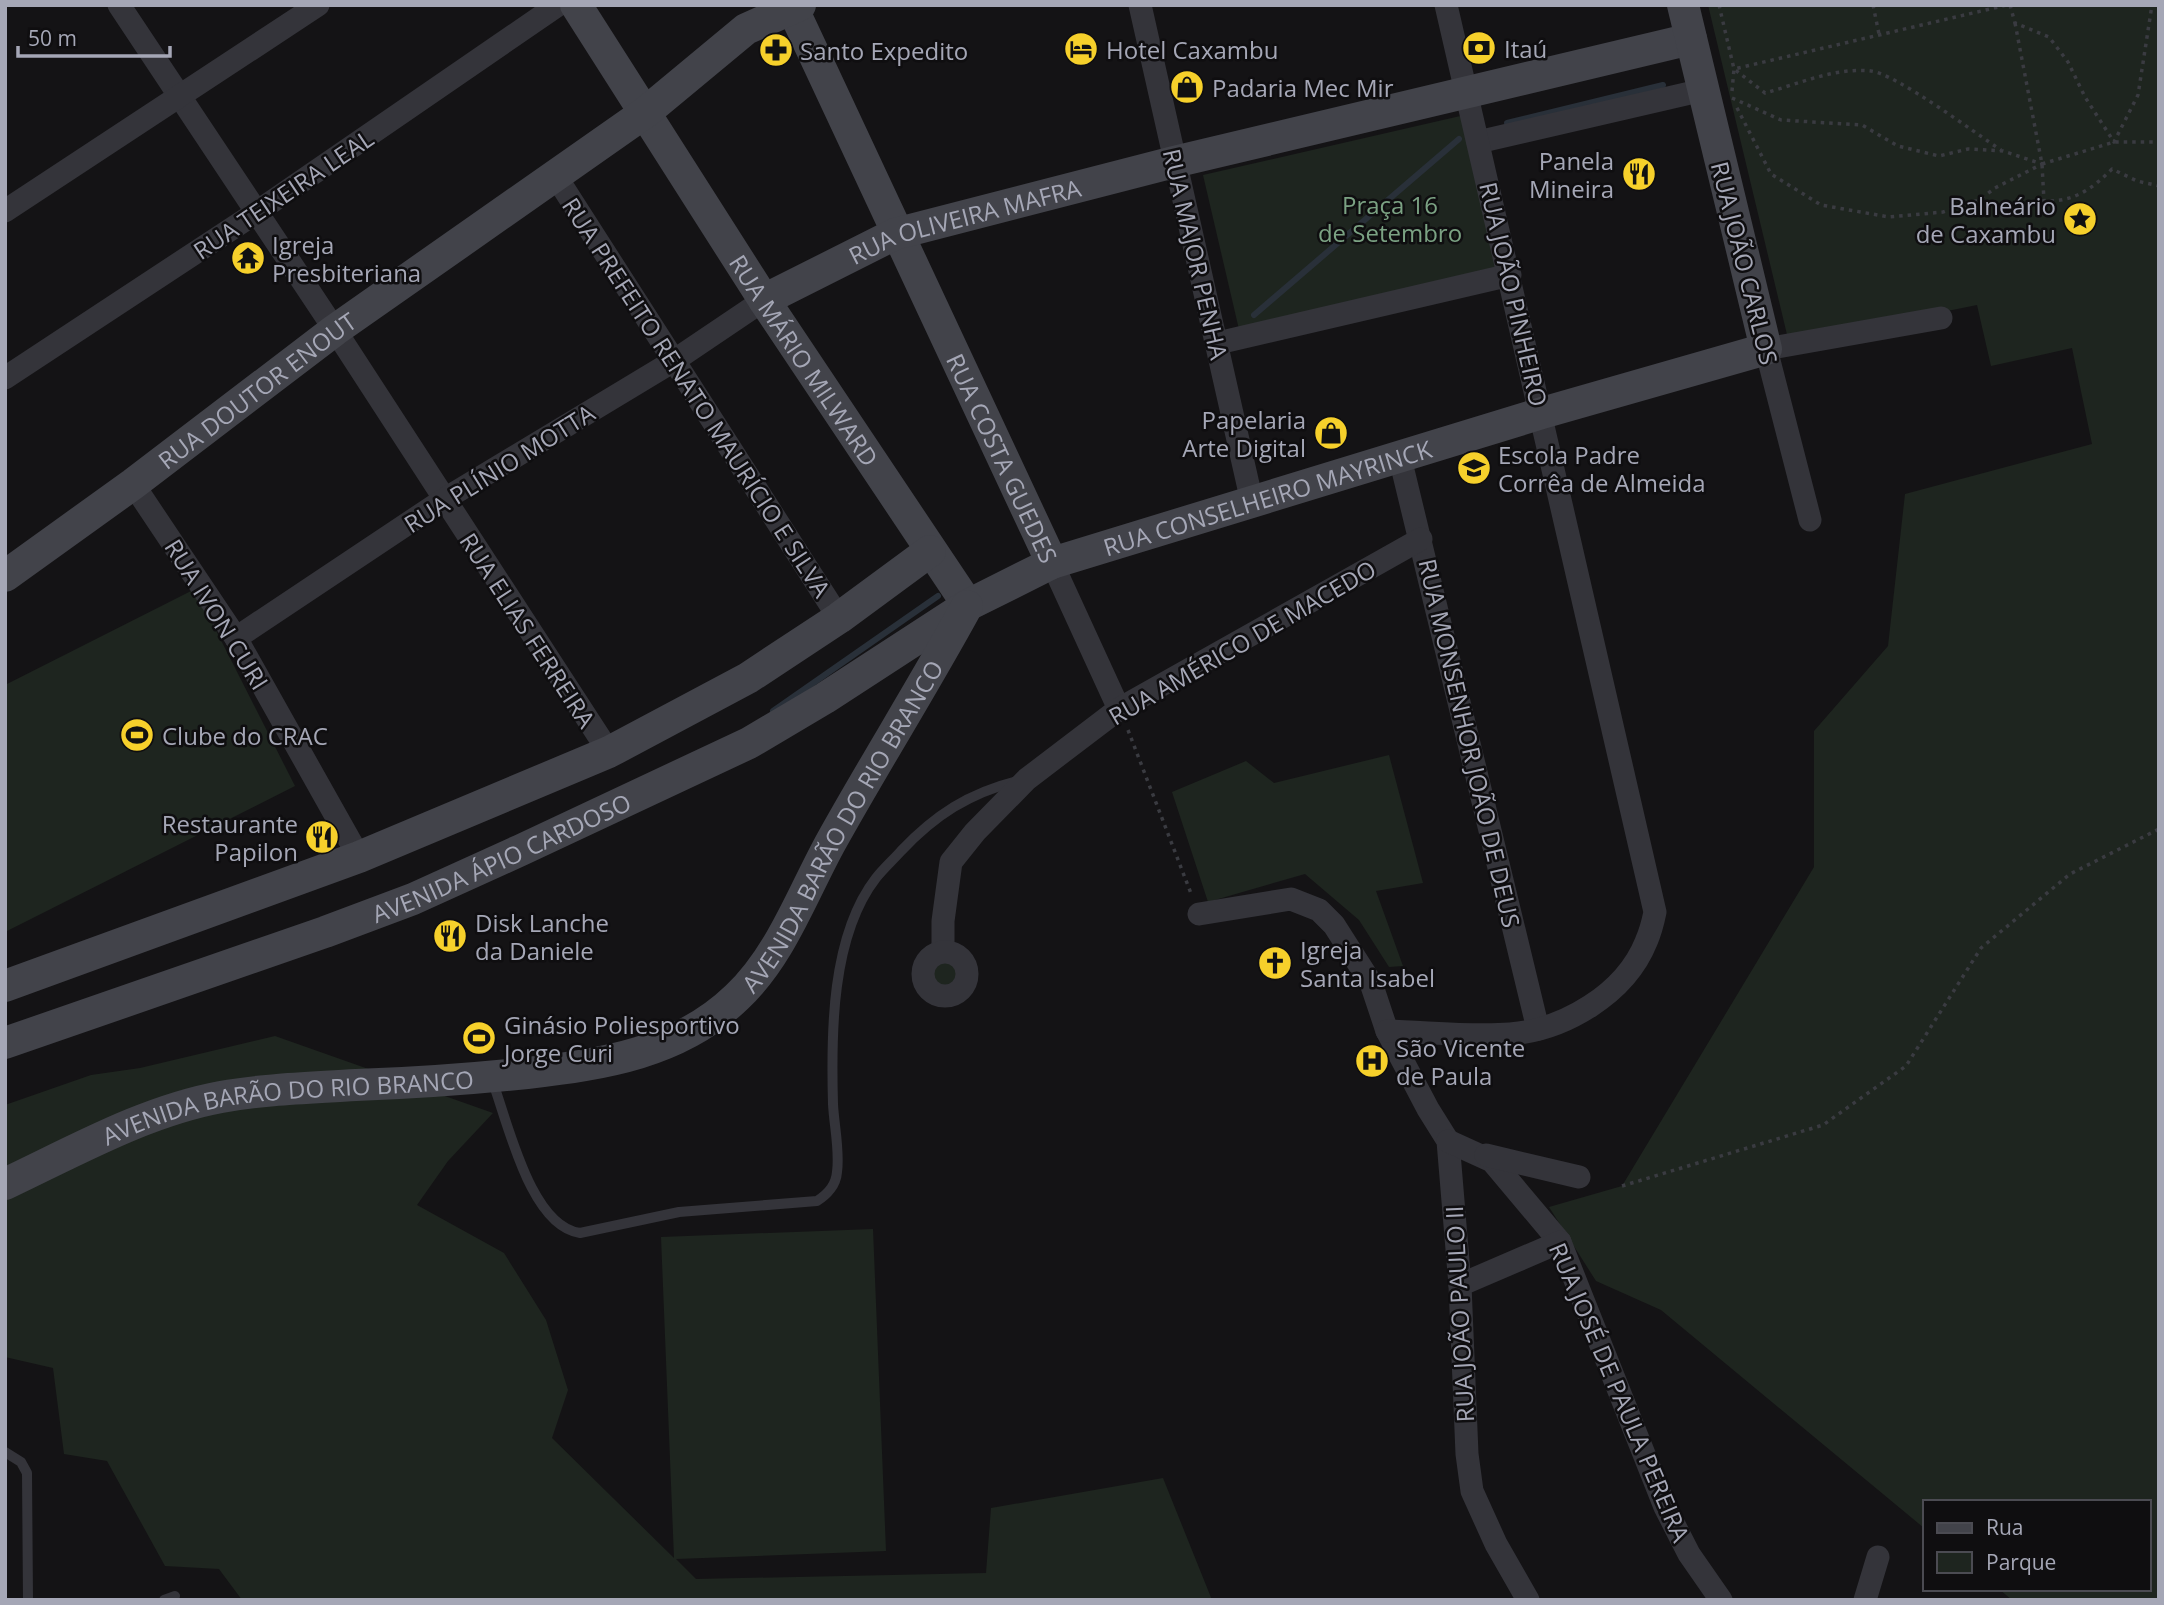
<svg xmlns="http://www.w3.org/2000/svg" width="2164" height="1605" font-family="'Open Sans',sans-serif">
  <rect width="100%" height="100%" fill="#141315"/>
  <g fill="#1e251f">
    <polygon points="1708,5 2159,5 2159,1600 2012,1600 1999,1589 2148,1589 2148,1502 1924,1502 1924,1528 1661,1310 1596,1281 1549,1207 1622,1186 1814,867 1814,731 1888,646 1905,494 2092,444 2072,348 1991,366 1977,305 1789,343"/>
    <polygon points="1469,114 1500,277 1241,338 1203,175"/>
    <polygon points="195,589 295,786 5,932 5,685"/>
    <polygon points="1389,755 1423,883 1376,891 1403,966 1389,967 1359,920 1305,874 1208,902 1172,792 1246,761 1274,783"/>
    <circle cx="945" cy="974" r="18"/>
    <polygon points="275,1036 493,1113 448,1161 417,1205 504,1253 546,1320 568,1390 552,1438 674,1558 661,1237 873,1229 886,1551 676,1559 696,1579 986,1573 991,1508 1163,1478 1212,1600 242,1600 219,1569 165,1566 107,1461 64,1454 53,1368 5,1357 5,1105 91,1075 140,1068"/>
  </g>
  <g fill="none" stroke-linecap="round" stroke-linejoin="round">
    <g stroke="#293039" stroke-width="6">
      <polyline points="1507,123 1663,85"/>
      <polyline points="1254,315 1459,139"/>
      <polyline points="773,711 938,596"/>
    </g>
    <g stroke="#3a3b41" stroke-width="3.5" stroke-dasharray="3.5 5" stroke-linecap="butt">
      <path d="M1719 5 1734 69 1765 93C1798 84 1836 67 1871 71 1896 74 1975 133 2001 150"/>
      <polyline points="1873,5 1879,34"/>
      <polyline points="2010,5 2015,23 2049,37 2068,62 2085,97 2114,142 2138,95 2152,5"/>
      <path d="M2015 23 2042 164 2044 201C2074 202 2092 189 2112 169L2137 181 2159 186"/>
      <polyline points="1732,91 1734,69 2007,5"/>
      <polyline points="1732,98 1781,120 1862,125 1898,146 1939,156 1968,149 2003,151 2042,164 1995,188 1979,200 1943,212 1889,217 1821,205 1771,174 1735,104"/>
      <polyline points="2042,164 2114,142 2159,142"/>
      <path d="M1979 200C2006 214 2017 214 2044 201"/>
      <polyline points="1128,730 1192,896"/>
      <polyline points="1622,1186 1823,1125 1906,1066 1981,948 2070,874 2159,829"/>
    </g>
    <g stroke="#34343a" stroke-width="10">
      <path d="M492 1080C508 1122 530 1226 580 1233L679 1212 817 1201C827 1195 836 1185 837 1172 840 1151 834 1125 833 1104 831 1034 831 936 876 878 884 868 893 860 901 851 935 815 969 793 1017 781"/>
      <polyline points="5,1452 21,1462 27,1473 28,1600"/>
      <polyline points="164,1600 175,1596"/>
    </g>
    <g stroke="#34343a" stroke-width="23">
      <polyline points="119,5 335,330 609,752"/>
      <polyline points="1140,5 1252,502"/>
      <polyline points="1478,142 1703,90"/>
      <polyline points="555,175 839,618"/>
      <polyline points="5,211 318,5"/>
      <polyline points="1218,343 1510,275"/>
      <polyline points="5,378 257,212 558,5"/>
      <polyline points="1400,458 1538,1029"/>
      <polyline points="133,484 236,638 359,857"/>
      <polyline points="1810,520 1766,349 1941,318"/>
      <polyline points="1052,563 1119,709"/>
      <polyline points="236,638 443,500 672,362 764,300"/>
      <polyline points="1199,914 1291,899 1319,910 1334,925 1371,983 1387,1031 1428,1109 1448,1141 1460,1285 1467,1454 1472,1491 1496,1544 1528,1600"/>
      <polyline points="943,951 943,921 951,862 975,832 1027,779 1119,709 1421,539"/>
      <circle cx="945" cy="974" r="22"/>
      <path d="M1387 1031C1428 1032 1470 1037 1510 1034 1564 1030 1625 994 1646 942 1650 933 1653 922 1655 912L1446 5"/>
      <polyline points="1448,1141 1492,1161 1560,1242 1665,1507 1689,1554 1721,1600"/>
      <polyline points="1486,1155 1579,1177"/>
      <polyline points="1460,1285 1560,1242"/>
      <polyline points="1865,1600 1878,1557"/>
    </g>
    <g stroke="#42434a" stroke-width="32">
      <path id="s1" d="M576 5 764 300 968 605"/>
      <path id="s2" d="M791 5 1052 563"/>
      <path id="s3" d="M764 300 895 234 1174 162 1691 39"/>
      <path id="s4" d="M5 576 133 484 335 330 646 112 746 29 800 5"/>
      <polyline points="5,986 359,857 609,752 748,678 839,618 930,551"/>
      <path id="s5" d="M5 1043 325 932 413 899 521 850 749 743 825 698 968 605 1052 563 1542 413 1766 349 1683 5"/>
      <path id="s6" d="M5 1184C75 1151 145 1111 221 1097 265 1089 311 1088 356 1085 413 1083 470 1079 527 1073 604 1064 679 1053 737 997 781 956 803 892 832 840 876 761 924 685 967 606"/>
    </g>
  </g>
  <defs>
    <g id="bank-disc" transform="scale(1.75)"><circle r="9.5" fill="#f6d02b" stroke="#0f0e10"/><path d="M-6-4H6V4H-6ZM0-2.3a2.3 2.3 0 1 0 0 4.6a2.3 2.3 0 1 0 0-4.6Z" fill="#111"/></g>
    <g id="hotel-disc" transform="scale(1.75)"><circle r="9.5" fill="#f6d02b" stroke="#0f0e10"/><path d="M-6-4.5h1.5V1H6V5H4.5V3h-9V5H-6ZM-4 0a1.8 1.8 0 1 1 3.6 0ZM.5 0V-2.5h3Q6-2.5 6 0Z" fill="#111"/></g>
    <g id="pharmacy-disc" transform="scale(1.75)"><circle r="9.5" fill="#f6d02b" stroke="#0f0e10"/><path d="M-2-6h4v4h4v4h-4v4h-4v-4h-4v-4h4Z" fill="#111"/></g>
    <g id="shop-disc" transform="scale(1.75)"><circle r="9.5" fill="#f6d02b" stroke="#0f0e10"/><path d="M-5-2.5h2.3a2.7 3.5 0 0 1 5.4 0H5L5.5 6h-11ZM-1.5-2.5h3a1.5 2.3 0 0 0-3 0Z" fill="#111"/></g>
    <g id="restaurant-disc" transform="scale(1.75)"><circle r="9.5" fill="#f6d02b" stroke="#0f0e10"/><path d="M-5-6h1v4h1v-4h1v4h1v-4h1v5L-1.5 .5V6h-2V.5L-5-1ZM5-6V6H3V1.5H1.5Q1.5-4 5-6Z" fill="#111"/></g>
    <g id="sight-disc" transform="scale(1.75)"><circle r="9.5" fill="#f6d02b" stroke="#0f0e10"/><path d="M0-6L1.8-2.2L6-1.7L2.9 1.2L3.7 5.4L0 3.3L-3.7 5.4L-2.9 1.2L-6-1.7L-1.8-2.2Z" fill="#111"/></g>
    <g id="temple-disc" transform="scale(1.75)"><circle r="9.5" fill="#f6d02b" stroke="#0f0e10"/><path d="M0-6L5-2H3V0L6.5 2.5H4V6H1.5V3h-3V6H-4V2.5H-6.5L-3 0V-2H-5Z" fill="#111"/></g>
    <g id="school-disc" transform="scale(1.75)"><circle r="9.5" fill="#f6d02b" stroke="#0f0e10"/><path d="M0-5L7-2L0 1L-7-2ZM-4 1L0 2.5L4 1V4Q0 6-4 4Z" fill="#111"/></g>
    <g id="stadium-disc" transform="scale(1.75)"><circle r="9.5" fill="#f6d02b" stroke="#0f0e10"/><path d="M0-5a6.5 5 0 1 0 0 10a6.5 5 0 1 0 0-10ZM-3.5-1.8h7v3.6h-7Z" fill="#111"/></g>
    <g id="church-disc" transform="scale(1.75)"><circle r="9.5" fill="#f6d02b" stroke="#0f0e10"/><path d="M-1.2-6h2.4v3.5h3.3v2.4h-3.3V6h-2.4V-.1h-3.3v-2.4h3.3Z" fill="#111"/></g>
    <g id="hospital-disc" transform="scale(1.75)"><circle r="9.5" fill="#f6d02b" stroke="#0f0e10"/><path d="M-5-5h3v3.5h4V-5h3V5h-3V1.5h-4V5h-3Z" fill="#111"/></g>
  </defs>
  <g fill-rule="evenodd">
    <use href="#bank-disc" x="1479" y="48"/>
    <use href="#hotel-disc" x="1081" y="49"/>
    <use href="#pharmacy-disc" x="776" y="50"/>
    <use href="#shop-disc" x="1187" y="87"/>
    <use href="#restaurant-disc" x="1639" y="174"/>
    <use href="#sight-disc" x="2080" y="219"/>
    <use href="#temple-disc" x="248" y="258"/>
    <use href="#shop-disc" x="1331" y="433"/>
    <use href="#school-disc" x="1474" y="468"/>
    <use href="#stadium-disc" x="137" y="735"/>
    <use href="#restaurant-disc" x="322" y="837"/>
    <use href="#restaurant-disc" x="450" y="936"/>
    <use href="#church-disc" x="1275" y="963"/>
    <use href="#stadium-disc" x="479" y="1038"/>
    <use href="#hospital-disc" x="1372" y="1061"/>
  </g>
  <g text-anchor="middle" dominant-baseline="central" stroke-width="5" stroke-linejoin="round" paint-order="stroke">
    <g font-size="24" fill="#a5a7b6" stroke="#0f0e10" text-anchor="start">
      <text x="1504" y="48">Itaú</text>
      <text x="1106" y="49">Hotel Caxambu</text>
      <text x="800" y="50">Santo Expedito</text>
      <text x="1212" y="87">Padaria Mec Mir</text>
      <text x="1614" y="160" text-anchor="end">Panela<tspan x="1614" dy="28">Mineira</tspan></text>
      <text x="2056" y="205" text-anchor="end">Balneário<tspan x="2056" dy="28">de Caxambu</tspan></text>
      <text x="272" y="244">Igreja<tspan x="272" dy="28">Presbiteriana</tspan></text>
      <text x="1306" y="419" text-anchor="end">Papelaria<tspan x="1306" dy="28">Arte Digital</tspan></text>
      <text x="1498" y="454">Escola Padre<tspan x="1498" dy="28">Corrêa de Almeida</tspan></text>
      <text x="162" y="735">Clube do CRAC</text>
      <text x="298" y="823" text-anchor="end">Restaurante<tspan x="298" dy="28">Papilon</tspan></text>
      <text x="475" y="922">Disk Lanche<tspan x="475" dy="28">da Daniele</tspan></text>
      <text x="1300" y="949">Igreja<tspan x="1300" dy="28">Santa Isabel</tspan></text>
      <text x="504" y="1024">Ginásio Poliesportivo<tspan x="504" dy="28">Jorge Curi</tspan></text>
      <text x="1396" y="1047">São Vicente<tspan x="1396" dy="28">de Paula</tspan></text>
    </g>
    <g font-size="24" fill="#a5a7b6" stroke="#0f0e10">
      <text transform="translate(283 194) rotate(-34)">RUA TEIXEIRA LEAL</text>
      <text stroke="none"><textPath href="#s3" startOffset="217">RUA OLIVEIRA MAFRA</textPath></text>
      <text transform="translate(1196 254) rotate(77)">RUA MAJOR PENHA</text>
      <text transform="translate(1745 263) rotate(76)">RUA JOÃO CARLOS</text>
      <text transform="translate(1514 294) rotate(77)">RUA JOÃO PINHEIRO</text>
      <text stroke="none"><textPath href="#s1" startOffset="422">RUA MÁRIO MILWARD</textPath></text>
      <text stroke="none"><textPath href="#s4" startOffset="313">RUA DOUTOR ENOUT</textPath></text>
      <text transform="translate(697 397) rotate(57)">RUA PREFEITO RENATO MAURÍCIO E SILVA</text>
      <text stroke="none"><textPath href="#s2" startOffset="500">RUA COSTA GUEDES</textPath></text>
      <text transform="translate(499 468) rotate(-32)">RUA PLÍNIO MOTTA</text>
      <text stroke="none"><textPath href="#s5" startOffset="1381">RUA CONSELHEIRO MAYRINCK</textPath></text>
      <text transform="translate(217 614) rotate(58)">RUA IVON CURI</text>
      <text transform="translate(528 630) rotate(57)">RUA ELIAS FERREIRA</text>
      <text transform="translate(1242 642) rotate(-30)">RUA AMÉRICO DE MACEDO</text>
      <text transform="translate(1470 743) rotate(77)">RUA MONSENHOR JOÃO DE DEUS</text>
      <text stroke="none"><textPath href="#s6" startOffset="970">AVENIDA BARÃO DO RIO BRANCO</textPath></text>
      <text stroke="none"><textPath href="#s5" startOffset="530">AVENIDA ÁPIO CARDOSO</textPath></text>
      <text stroke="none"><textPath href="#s6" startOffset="298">AVENIDA BARÃO DO RIO BRANCO</textPath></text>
      <text transform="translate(1459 1314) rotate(-93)">RUA JOÃO PAULO II</text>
      <text transform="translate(1620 1392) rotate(67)">RUA JOSÉ DE PAULA PEREIRA</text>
    </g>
    <g font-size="24" fill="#7ba283" stroke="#0f0e10">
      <text x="1390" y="204">Praça 16<tspan x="1390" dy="28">de Setembro</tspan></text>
    </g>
  </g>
  <rect width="2164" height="1605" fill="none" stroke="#a5a7b6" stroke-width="14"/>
  <rect x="1923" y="1500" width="228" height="91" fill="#0f0e10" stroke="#4b4b52" stroke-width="2"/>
  <rect x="1937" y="1523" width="35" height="10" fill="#42434a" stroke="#4b4b52" stroke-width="2"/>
  <text x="1986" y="1535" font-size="21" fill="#a5a7b6">Rua</text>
  <rect x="1937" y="1552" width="35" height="21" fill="#1e251f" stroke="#4b4b52" stroke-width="2"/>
  <text x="1986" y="1570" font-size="21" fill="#a5a7b6">Parque</text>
  <path d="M18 46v10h152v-10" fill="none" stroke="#a5a7b6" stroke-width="3.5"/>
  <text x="28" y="46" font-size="21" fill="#a5a7b6" stroke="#0f0e10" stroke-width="5" paint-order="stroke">50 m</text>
</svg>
